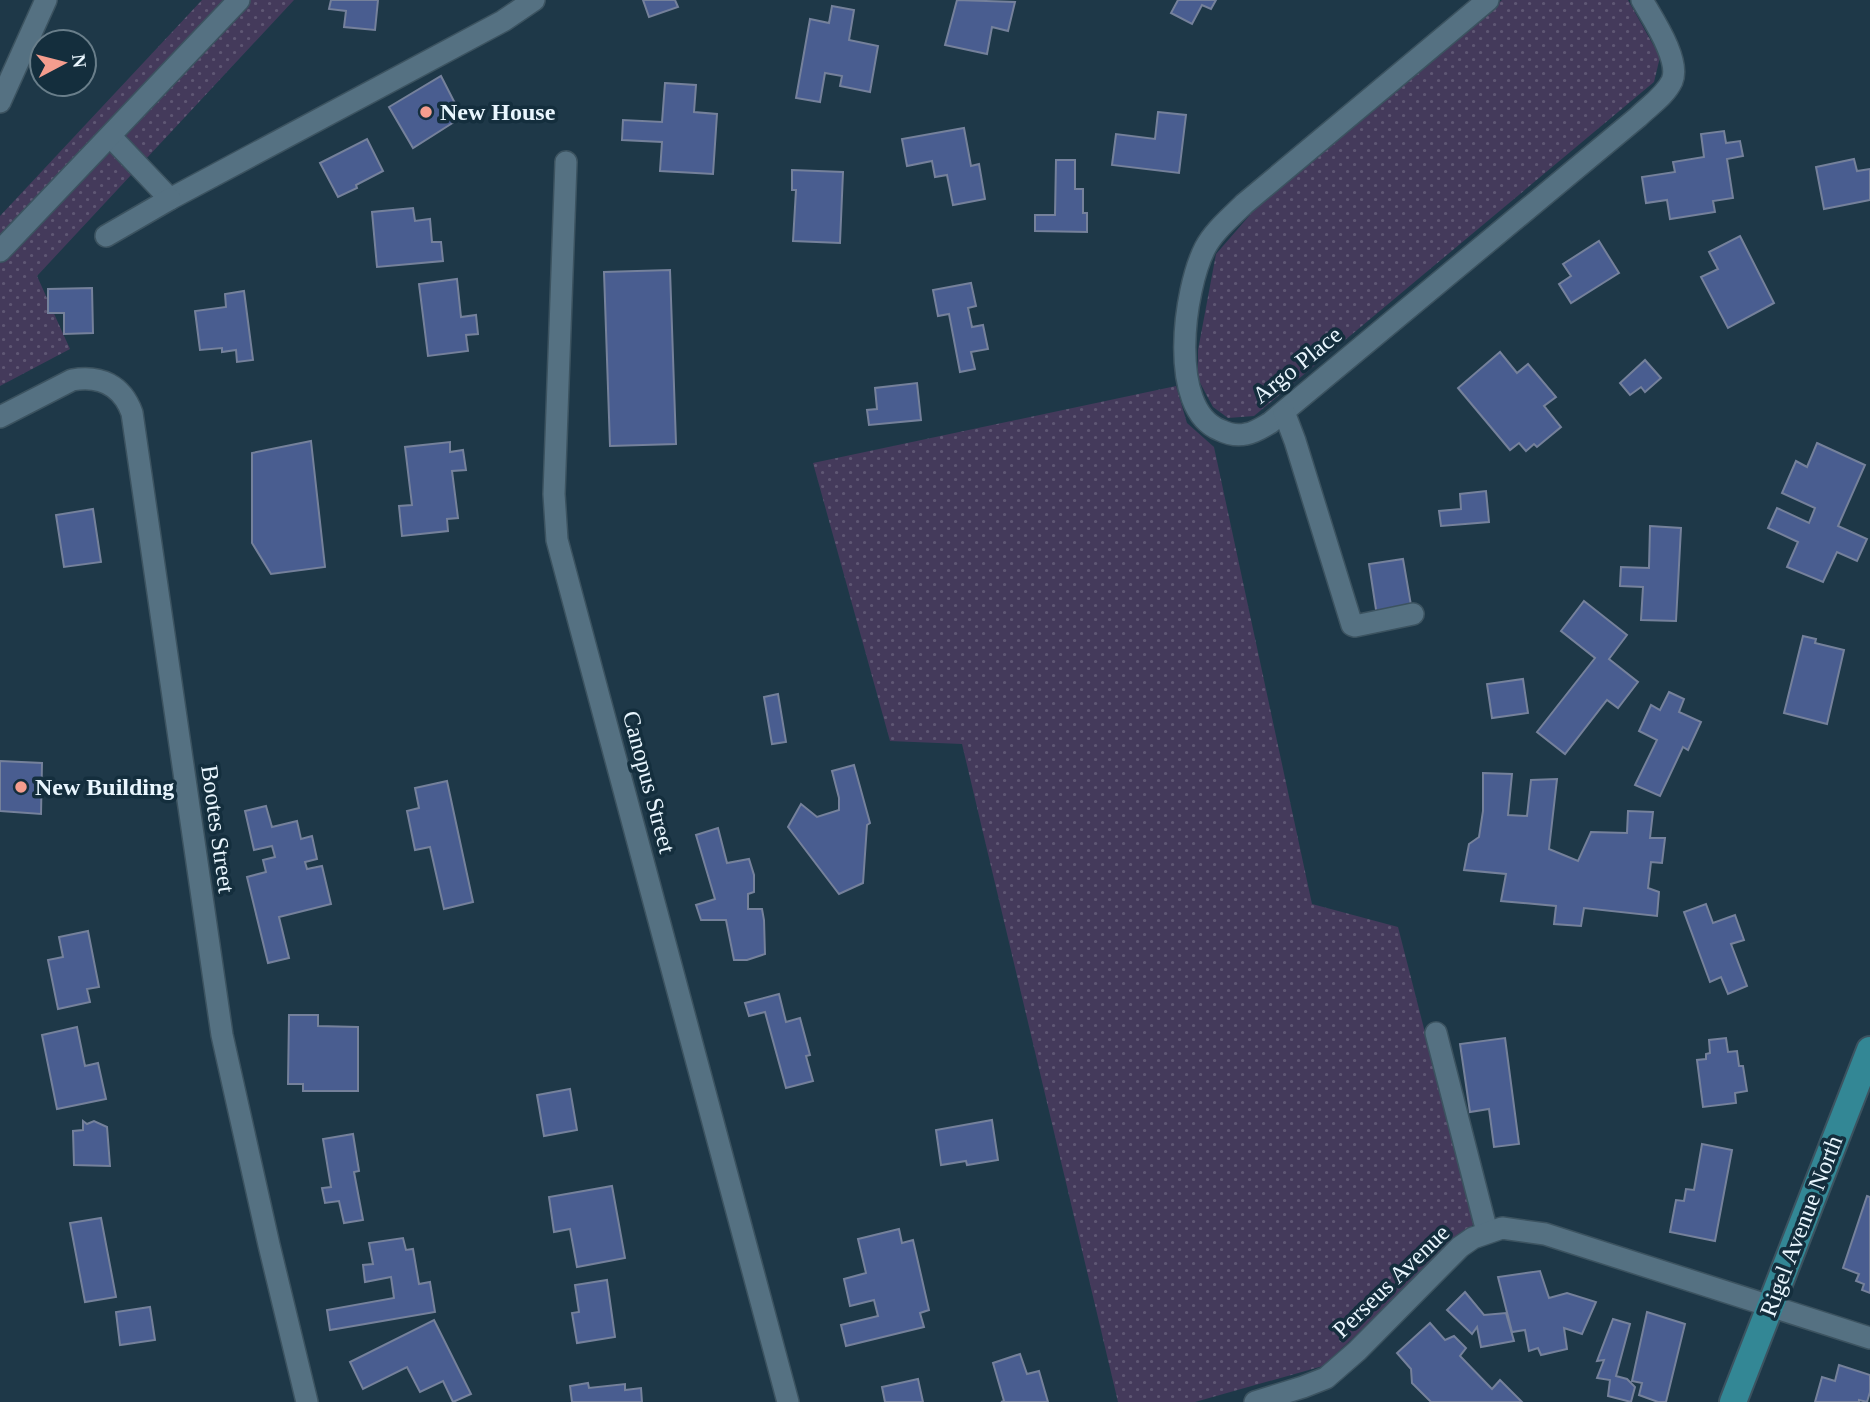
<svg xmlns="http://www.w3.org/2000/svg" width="1870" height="1402" font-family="Georgia,serif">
  <defs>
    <pattern id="green-dots" width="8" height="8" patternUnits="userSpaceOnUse" patternTransform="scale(1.75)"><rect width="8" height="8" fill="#443a5b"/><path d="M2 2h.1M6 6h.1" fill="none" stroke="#5f5774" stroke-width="1.8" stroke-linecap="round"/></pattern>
  </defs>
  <rect width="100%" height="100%" fill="#1e3848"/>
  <g fill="url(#green-dots)">
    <polygon points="202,0 294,0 37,276 70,349 0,386 0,216"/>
    <polygon points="1502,0 1628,0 1660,57 1654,82 1254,416 1228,418 1213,407 1198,379 1198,350 1216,254 1256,208"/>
    <polygon points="1176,386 1187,423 1214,447 1312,904 1398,927 1474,1224 1323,1366 1195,1402 1118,1402 962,744 890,741 813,463"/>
  </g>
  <g fill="#495d90" stroke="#75819b" stroke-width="2">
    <polygon points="331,0 378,0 375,30 344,27 346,11 329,9"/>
    <polygon points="643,0 675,0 678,7 649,17"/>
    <polygon points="957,0 1015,2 1008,31 992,27 987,54 945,45"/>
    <polygon points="1178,0 1216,0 1211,9 1202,5 1192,24 1171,13"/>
    <polygon points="832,6 854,10 849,40 878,46 870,92 840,86 842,76 825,73 820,102 796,98 810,19 829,23"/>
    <polygon points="441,76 462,117 413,148 389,107"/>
    <polygon points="665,83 696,85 694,112 717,114 713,174 660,171 662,142 622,140 623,120 662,122"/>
    <polygon points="1158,112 1186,115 1179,173 1112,165 1116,134 1155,139"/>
    <polygon points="964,128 971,166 979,164 985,199 953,205 947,175 935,177 932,161 907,166 902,139"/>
    <polygon points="1724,131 1726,143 1740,141 1743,156 1727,159 1733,198 1713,201 1715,212 1670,219 1667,200 1646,203 1642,177 1675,172 1673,162 1704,157 1701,134"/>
    <polygon points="367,139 383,171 356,185 357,188 338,197 320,163"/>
    <polygon points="1854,159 1857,171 1870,169 1870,200 1824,209 1816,167"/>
    <polygon points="1056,160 1075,160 1075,189 1083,189 1083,213 1087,213 1087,232 1035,231 1035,215 1055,215"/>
    <polygon points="792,170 843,172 840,243 793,241 796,190 792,190"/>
    <polygon points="413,208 415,221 430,219 432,242 441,242 443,261 377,267 372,212"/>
    <polygon points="1740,236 1774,303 1728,328 1701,277 1718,269 1709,252"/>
    <polygon points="1599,241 1619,273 1571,303 1559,284 1571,276 1563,264"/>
    <polygon points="670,270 676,444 610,446 604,272"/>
    <polygon points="457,279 461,317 476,315 478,334 466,335 468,351 428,356 419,284"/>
    <polygon points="971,283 976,306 968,308 972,327 983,325 988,349 971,352 975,369 960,372 949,314 938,316 933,290"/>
    <polygon points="92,288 93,333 64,334 64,313 48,313 48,289"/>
    <polygon points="244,291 253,360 237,362 236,350 222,352 222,348 200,350 195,311 226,307 225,294"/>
    <polygon points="1500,352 1517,373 1528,364 1556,397 1544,406 1561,427 1537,447 1534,444 1526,451 1519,443 1510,450 1458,388"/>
    <polygon points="1645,360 1661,378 1645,392 1641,387 1630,395 1620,383"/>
    <polygon points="917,383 921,420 869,425 867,410 877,409 875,388"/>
    <polygon points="311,441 325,567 271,574 252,543 252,453"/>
    <polygon points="450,442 450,452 463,450 466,470 452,471 458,518 447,519 448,531 402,536 399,506 412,505 405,447"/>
    <polygon points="1817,443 1865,465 1838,526 1867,539 1857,561 1837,552 1823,582 1787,567 1798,542 1768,528 1777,508 1809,523 1815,508 1782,493 1796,461 1807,467"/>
    <polygon points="1486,491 1489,522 1441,526 1439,511 1461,509 1460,494"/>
    <polygon points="93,509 101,562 64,567 56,515"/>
    <polygon points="1650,526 1681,528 1676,621 1641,620 1643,587 1620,586 1621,567 1649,568"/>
    <polygon points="1403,559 1412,611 1377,616 1369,564"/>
    <polygon points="1584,601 1627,635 1609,659 1638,682 1618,708 1607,700 1565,754 1537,732 1595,658 1561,631"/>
    <polygon points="1803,636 1816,639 1815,643 1844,650 1827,724 1784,713"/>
    <polygon points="1523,679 1528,713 1492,718 1487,684"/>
    <polygon points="1669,692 1684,699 1679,712 1701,722 1688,750 1683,747 1660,796 1635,785 1657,740 1639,731 1651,705 1660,710"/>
    <polygon points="778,694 786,742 772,744 764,697"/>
    <polygon points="0,761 42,763 41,814 0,811"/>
    <polygon points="854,765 870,823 867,825 863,883 839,894 788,827 801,804 817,817 839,810 839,798 832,771"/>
    <polygon points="1483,773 1512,774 1508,815 1527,816 1531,780 1557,779 1549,849 1578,861 1591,832 1627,833 1628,811 1653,812 1650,838 1665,838 1662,863 1651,862 1648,888 1659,892 1657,916 1584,908 1581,926 1554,924 1556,906 1501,901 1506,874 1464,870 1469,844 1479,837 1483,811"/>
    <polygon points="447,781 473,902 444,909 430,847 415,850 407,811 419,808 415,788"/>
    <polygon points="266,806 272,827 297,821 301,839 312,836 317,859 305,862 307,869 322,866 331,904 279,917 289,958 268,963 247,877 266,872 263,860 275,857 272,846 254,850 245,811"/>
    <polygon points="718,828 727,863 749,859 754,875 754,892 748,894 748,909 762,909 764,920 765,954 747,960 734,960 726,920 701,920 696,905 715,899 696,835"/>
    <polygon points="1706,904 1713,923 1735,915 1744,940 1731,944 1747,986 1728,994 1721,977 1710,982 1684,912"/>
    <polygon points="88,931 99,987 87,989 90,1002 58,1009 48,960 63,957 59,937"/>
    <polygon points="779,994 786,1022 800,1018 810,1055 806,1056 813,1081 786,1088 765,1012 749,1016 745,1003"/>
    <polygon points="289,1015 318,1015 318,1026 358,1027 358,1091 303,1091 303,1084 288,1084"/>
    <polygon points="77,1027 85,1066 98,1063 106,1099 57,1109 42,1035"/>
    <polygon points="1505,1038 1519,1144 1494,1147 1489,1109 1470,1112 1460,1044"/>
    <polygon points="1726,1038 1728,1052 1737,1051 1739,1066 1743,1066 1747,1091 1735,1093 1736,1103 1703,1107 1697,1060 1706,1059 1706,1054 1710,1053 1709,1040"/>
    <polygon points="570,1089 577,1130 544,1136 537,1095"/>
    <polygon points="992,1120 998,1160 967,1165 966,1161 941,1165 936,1130"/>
    <polygon points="83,1121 87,1124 94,1121 107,1127 110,1166 74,1165 73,1131 83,1130"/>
    <polygon points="353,1134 359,1171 354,1172 363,1220 344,1223 339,1201 325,1203 322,1188 331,1187 323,1139"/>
    <polygon points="1702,1144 1732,1150 1715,1241 1670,1232 1676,1200 1684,1201 1686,1189 1694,1190"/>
    <polygon points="612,1186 625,1258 577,1267 570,1229 554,1232 549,1197"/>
    <polygon points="1867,1196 1870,1197 1870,1293 1862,1290 1864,1284 1856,1281 1859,1274 1843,1268"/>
    <polygon points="101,1218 116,1297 85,1302 70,1223"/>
    <polygon points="899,1229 902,1243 913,1240 929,1310 920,1313 924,1327 846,1346 841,1325 878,1316 874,1300 850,1306 844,1279 866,1273 858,1239"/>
    <polygon points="403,1238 406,1250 413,1249 419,1284 430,1282 435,1312 330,1330 327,1310 394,1298 391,1277 365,1282 363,1265 373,1264 369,1243"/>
    <polygon points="1540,1271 1549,1298 1567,1293 1596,1302 1582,1334 1564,1328 1567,1349 1541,1355 1538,1348 1529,1351 1525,1330 1512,1332 1498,1277"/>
    <polygon points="607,1280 615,1337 577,1343 572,1313 579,1312 575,1285"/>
    <polygon points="1465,1292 1484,1315 1506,1313 1514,1341 1481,1347 1477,1327 1472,1334 1447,1310"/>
    <polygon points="150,1307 155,1340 120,1345 116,1312"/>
    <polygon points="1647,1312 1685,1324 1666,1402 1658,1402 1639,1395 1642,1383 1632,1381"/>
    <polygon points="1613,1319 1630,1324 1616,1376 1627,1379 1635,1387 1631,1402 1608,1396 1610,1380 1597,1378 1604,1360 1597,1361"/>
    <polygon points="434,1320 471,1394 453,1402 443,1381 420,1392 407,1367 363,1389 350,1362"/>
    <polygon points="1430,1323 1445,1340 1454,1336 1466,1348 1460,1356 1492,1389 1500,1380 1522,1402 1431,1402 1412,1383 1411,1369 1397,1353"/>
    <polygon points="1020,1354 1027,1374 1039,1371 1048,1402 1001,1402 1004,1401 993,1363"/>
    <polygon points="1839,1365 1870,1375 1870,1392 1867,1402 1859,1400 1859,1402 1815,1402 1822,1377 1835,1381"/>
    <polygon points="918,1379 923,1402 885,1402 882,1387"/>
    <polygon points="588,1383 589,1388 625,1384 625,1390 641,1388 642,1402 572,1402 570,1386"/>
  </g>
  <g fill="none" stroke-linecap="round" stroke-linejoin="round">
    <g stroke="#3c5360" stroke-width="24">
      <g id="minor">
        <path d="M1488 0 1244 204C1230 218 1214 231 1205 248 1184 289 1167 409 1220 430 1228 434 1237 436 1246 434 1254 433 1263 427 1270 423L1638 117C1649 106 1665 96 1672 81 1681 60 1652 18 1642 0"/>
        <polyline points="0,102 46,0"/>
        <polyline points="111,137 170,199 503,21 534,0"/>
        <polyline points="566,162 554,494 557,540 788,1402"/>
        <polyline points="106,236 170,199"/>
        <polyline points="0,251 239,0"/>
        <polyline points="1284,412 1295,441 1352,625 1355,626 1413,614"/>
        <path d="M0 417 72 380C100 375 122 385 132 413L222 1035 269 1245 307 1402"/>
        <polyline points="1436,1033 1487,1232"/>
        <polyline points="1255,1402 1303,1387 1326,1378 1357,1351 1460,1247 1473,1238 1502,1228 1545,1234 1870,1338"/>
      </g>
    </g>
    <g stroke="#3c5360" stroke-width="30">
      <polyline id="major" points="1733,1402 1870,1050"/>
    </g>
    <use href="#minor" stroke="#557182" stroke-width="21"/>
    <use href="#major" stroke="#338795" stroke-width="26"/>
  </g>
  <g fill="#f59d8e" stroke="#142e3d" stroke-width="2.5">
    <circle cx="426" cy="112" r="7"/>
    <circle cx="21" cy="787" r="7"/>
  </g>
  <g text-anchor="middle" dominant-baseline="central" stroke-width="7" stroke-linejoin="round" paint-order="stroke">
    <g font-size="24" font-weight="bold" fill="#e9f6fe" stroke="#142e3d" text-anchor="start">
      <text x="440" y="112">New House</text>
      <text x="35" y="787">New Building</text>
    </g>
    <g font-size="24" fill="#e9f6fe" stroke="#142e3d">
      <text transform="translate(1297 365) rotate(-39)">Argo Place</text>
      <text transform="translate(649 782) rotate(75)">Canopus Street</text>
      <text transform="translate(218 829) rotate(82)">Bootes Street</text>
      <text transform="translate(1801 1226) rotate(-69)">Rigel Avenue North</text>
      <text transform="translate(1391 1281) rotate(-44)">Perseus Avenue</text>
    </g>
  </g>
  <g transform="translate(63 63) rotate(83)"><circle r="33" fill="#142e3d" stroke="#697e8a" stroke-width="2"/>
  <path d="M0-5L12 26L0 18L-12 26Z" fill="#f59d8e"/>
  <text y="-10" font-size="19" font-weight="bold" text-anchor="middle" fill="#e9f6fe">N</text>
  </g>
</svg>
